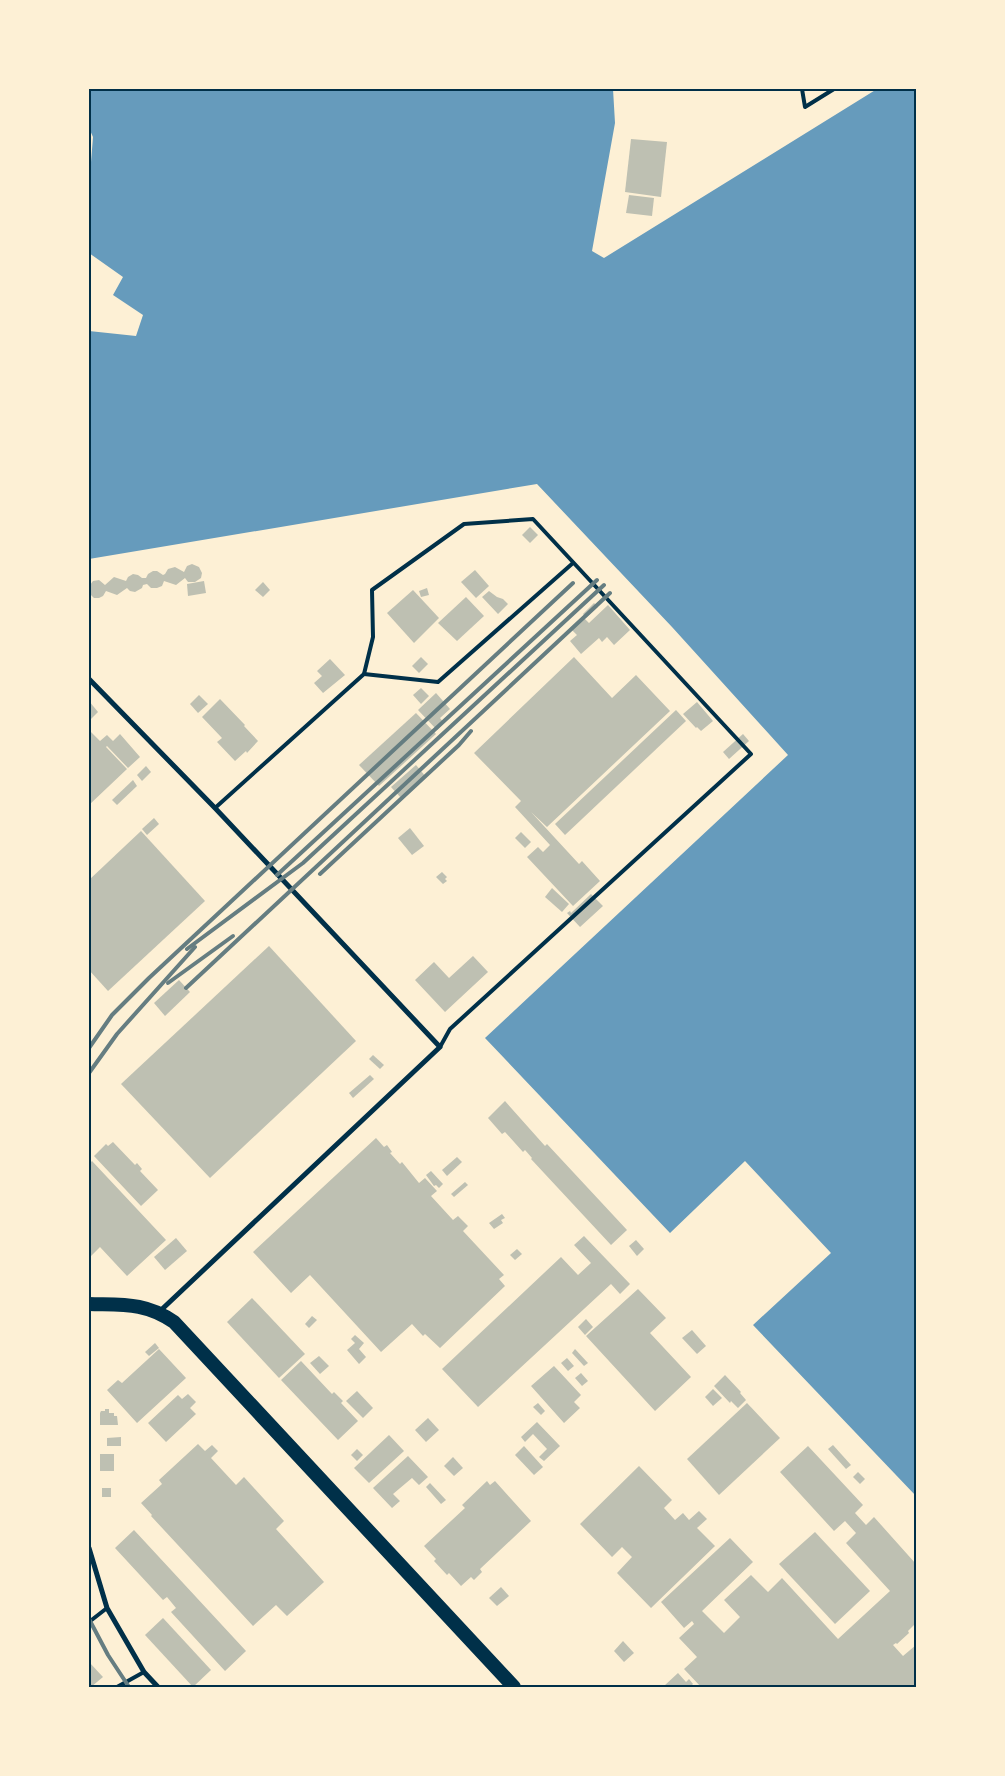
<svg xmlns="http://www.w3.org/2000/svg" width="1005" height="1776" font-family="Spectral,serif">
  <rect width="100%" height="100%" fill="#fdf0d5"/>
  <polygon fill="#669bbc" points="89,89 613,89 615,123 592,251 604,258 877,89 916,89 916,1496 753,1325 831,1253 745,1161 670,1233 485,1038 788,755 672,627 537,484 89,559 89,331 136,336 143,315 113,295 123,277 89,253 89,187 93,137 89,128"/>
  <g fill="#bec0b2">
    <polygon points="631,139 667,142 661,197 625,192"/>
    <polygon points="629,195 654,198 652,216 626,213"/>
    <polygon points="530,527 538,535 530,543 522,535"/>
    <polygon points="192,564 199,567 202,573 201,578 195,582 188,582 185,578 176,585 164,581 162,586 157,588 151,588 147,584 143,585 142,588 135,592 130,591 127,588 117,595 106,591 103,596 99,598 94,598 89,593 90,585 93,581 99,580 105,585 114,577 126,581 128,577 133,574 138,575 142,578 146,578 148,574 153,571 157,571 163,575 165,574 168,569 175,567 184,572 187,566"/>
    <polygon points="475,570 489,586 476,598 461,582"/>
    <polygon points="204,581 206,593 188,596 187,584"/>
    <polygon points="263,582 270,590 263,597 255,590"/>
    <polygon points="427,588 429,595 421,597 419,591"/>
    <polygon points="413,590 439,618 414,643 387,613"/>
    <polygon points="489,591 497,597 503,599 508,604 498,614 482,597"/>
    <polygon points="466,597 484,616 457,641 438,623"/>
    <polygon points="594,603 598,607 586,618 583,614"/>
    <polygon points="608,605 630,630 614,645 607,637 602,642 599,638 581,654 570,641 577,635 572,630 584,618 589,623"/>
    <polygon points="421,657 428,664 419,673 412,666"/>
    <polygon points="574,657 612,698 636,675 670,711 547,827 531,812 579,864 582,861 600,881 573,906 527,857 538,847 543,852 550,845 515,807 521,801 474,753"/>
    <polygon points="330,659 345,675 323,693 314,683 322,676 317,671"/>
    <polygon points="421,688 429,696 421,704 413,695"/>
    <polygon points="436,693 450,709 440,718 444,723 437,730 418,710"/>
    <polygon points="199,695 208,704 198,713 190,704"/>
    <polygon points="220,699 245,725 244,726 258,741 247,753 246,751 235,761 217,742 222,738 202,717"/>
    <polygon points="89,701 98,712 89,721"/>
    <polygon points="697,702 713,721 701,731 697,727 696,728 683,714"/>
    <polygon points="676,710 686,721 565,835 555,824"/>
    <polygon points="416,713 436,734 379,786 359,765"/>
    <polygon points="89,730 100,741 107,735 113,741 120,734 140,757 128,768 107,746 106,747 127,769 89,805"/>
    <polygon points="743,734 749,741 729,759 723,752"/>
    <polygon points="416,765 426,777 402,799 391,787"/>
    <polygon points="146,766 151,772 142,781 137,775"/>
    <polygon points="133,780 137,786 117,805 112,800"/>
    <polygon points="154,818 159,824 147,835 142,829"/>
    <polygon points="410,828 424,846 412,855 398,838"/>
    <polygon points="141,831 205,901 108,991 89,970 89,880"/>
    <polygon points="521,832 531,842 525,848 515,838"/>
    <polygon points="442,872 447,877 445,879 447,881 443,884 436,877"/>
    <polygon points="552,888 569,904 562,912 545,897"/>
    <polygon points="591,894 603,906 580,927 567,913 570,911 571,913"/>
    <polygon points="269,946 356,1041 210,1178 121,1084"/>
    <polygon points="473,956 488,972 445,1012 415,980 434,962 449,978"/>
    <polygon points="179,980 190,992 165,1016 154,1003"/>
    <polygon points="373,1055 384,1065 380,1069 369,1059"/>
    <polygon points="370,1075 374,1079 353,1098 349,1093"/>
    <polygon points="505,1101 545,1146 547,1144 627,1230 611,1245 531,1159 532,1158 525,1150 523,1152 505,1132 502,1134 488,1118"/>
    <polygon points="376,1138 384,1147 387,1145 392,1152 390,1153 400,1164 402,1162 419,1183 425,1178 437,1191 431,1196 453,1220 458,1216 468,1226 463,1231 504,1275 499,1279 505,1286 440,1348 425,1334 423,1336 412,1324 381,1352 310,1275 291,1293 253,1252"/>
    <polygon points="113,1142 135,1165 137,1163 142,1169 140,1171 158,1190 141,1206 94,1156 106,1144 108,1146"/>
    <polygon points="457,1157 462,1162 447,1176 442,1170"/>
    <polygon points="92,1161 166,1240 127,1276 100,1247 89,1258 89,1164"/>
    <polygon points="431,1171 443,1184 439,1188 436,1185 434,1186 426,1175"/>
    <polygon points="465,1182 468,1185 454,1197 451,1194"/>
    <polygon points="502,1214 505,1218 501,1220 503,1223 494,1229 489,1223"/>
    <polygon points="584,1236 630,1284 620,1294 611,1284 478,1407 442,1369 561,1257 578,1275 591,1263 574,1245"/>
    <polygon points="176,1238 187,1251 165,1270 154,1257"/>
    <polygon points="636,1240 644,1249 637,1256 629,1246"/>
    <polygon points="517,1249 522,1254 515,1260 510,1255"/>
    <polygon points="638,1289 666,1318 650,1333 691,1377 655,1411 586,1336"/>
    <polygon points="252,1298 305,1354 279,1378 227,1322"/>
    <polygon points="312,1316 317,1320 309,1328 305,1324"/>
    <polygon points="586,1319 593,1327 585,1335 578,1327"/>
    <polygon points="692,1330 706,1346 697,1354 682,1338"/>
    <polygon points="355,1335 364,1343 359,1349 366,1357 359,1364 347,1350 355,1343 351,1339"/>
    <polygon points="155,1343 159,1348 149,1356 145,1352"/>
    <polygon points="159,1349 186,1378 137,1423 107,1390 118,1380 122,1383"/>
    <polygon points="575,1349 588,1363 584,1366 572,1353"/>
    <polygon points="319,1356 329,1366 320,1374 310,1363"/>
    <polygon points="567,1358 574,1366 568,1371 561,1363"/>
    <polygon points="301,1361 332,1394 334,1392 343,1401 341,1403 358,1421 338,1440 281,1380"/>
    <polygon points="554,1366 581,1395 574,1402 580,1408 564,1423 531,1386"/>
    <polygon points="581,1373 588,1381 582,1386 575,1378"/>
    <polygon points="725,1375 741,1392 740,1393 746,1400 738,1408 731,1401 730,1403 714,1386"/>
    <polygon points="713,1389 722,1398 713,1406 705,1397"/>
    <polygon points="357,1391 373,1408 363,1418 346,1401"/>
    <polygon points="188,1394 196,1402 190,1408 196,1414 166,1442 148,1423 178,1395 182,1399"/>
    <polygon points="538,1403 545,1411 541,1415 533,1407"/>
    <polygon points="747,1403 780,1438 719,1495 687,1459"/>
    <polygon points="105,1409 109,1409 109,1413 114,1413 114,1416 117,1416 118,1425 100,1425 100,1413 101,1411 105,1411"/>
    <polygon points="428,1418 439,1430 426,1442 415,1430"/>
    <polygon points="537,1422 560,1446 544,1461 539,1457 547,1449 533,1434 525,1442 521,1437"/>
    <polygon points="389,1435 404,1451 369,1483 354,1468"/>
    <polygon points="121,1437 121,1446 107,1446 107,1438"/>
    <polygon points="198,1444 205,1451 212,1445 218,1451 211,1458 236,1485 244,1477 284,1521 276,1529 324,1582 287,1616 276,1605 253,1626 151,1516 152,1515 141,1503 162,1484 159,1480"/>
    <polygon points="833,1445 851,1465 846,1469 828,1449"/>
    <polygon points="524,1446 543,1467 534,1475 515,1455"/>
    <polygon points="808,1446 863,1505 855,1513 866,1525 874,1517 916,1564 916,1623 908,1631 909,1633 897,1644 896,1643 893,1645 903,1656 916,1645 916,1687 701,1687 684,1669 697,1657 679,1638 694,1624 692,1621 684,1628 661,1602 730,1538 753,1562 702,1611 724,1633 740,1617 724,1600 751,1575 768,1592 782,1578 838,1639 890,1591 846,1543 856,1533 845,1521 834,1531 780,1472"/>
    <polygon points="357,1449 363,1455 357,1461 351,1455"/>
    <rect x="100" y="1454" width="14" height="17"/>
    <polygon points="408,1456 428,1477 419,1485 412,1478 393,1494 400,1501 392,1508 373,1488"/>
    <polygon points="453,1457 463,1468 454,1476 444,1466"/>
    <polygon points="639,1466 672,1500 664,1508 675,1520 683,1513 689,1520 699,1511 707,1519 697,1528 715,1546 651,1608 617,1573 632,1557 622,1547 612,1557 580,1524"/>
    <polygon points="858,1472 865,1479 860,1484 853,1477"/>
    <polygon points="487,1481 490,1485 495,1481 531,1521 480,1569 482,1572 474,1580 471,1577 461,1586 449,1573 447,1575 434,1561 436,1559 424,1546 465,1508 462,1505"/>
    <polygon points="430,1483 446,1500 441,1504 426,1487"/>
    <rect x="102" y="1488" width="9" height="9"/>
    <polygon points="134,1530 246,1651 225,1671 171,1612 176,1608 167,1597 163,1600 115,1548"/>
    <polygon points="815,1532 870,1591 835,1624 779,1564"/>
    <polygon points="501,1587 509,1596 497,1606 489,1598"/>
    <polygon points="163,1618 211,1670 193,1687 145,1635"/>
    <polygon points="623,1641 634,1653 624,1662 614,1651"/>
    <polygon points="89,1662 103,1677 91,1687 89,1687"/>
    <polygon points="678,1673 686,1682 689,1679 693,1684 690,1687 666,1687 664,1686"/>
  </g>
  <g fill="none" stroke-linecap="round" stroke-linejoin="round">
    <g stroke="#003049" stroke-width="4">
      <polyline points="802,89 805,107 834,89"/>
      <polyline points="364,674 438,682 573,563"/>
      <polyline points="215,808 364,674 373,637 372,590 464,524 533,519 751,754 450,1029 440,1047"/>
      <polyline points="89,1622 107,1608"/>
      <polyline points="117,1687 144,1672"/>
    </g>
    <g stroke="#003049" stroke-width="5">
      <polyline points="89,679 215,808 440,1047 159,1312"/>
      <polyline points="89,1548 107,1608 144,1672 158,1687"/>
    </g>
    <path stroke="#003049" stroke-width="14" d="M89 1304C122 1305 145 1302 174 1322L514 1687"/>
    <g stroke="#657d81" stroke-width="4">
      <polyline points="320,874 459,745 471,731"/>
      <polyline points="277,875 597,580"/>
      <polyline points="187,949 303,863 604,585"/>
      <polyline points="168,983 233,936"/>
      <polyline points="186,988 610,593"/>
      <polyline points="89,1048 112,1015 149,978 573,583"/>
      <polyline points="89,1073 117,1034 195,947"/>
      <polyline points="89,1619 108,1655 129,1687"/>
    </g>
  </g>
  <rect width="1005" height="1776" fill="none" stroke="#fdf0d5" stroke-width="180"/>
  <rect x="90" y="90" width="825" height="1596" fill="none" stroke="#003049" stroke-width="2"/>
</svg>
